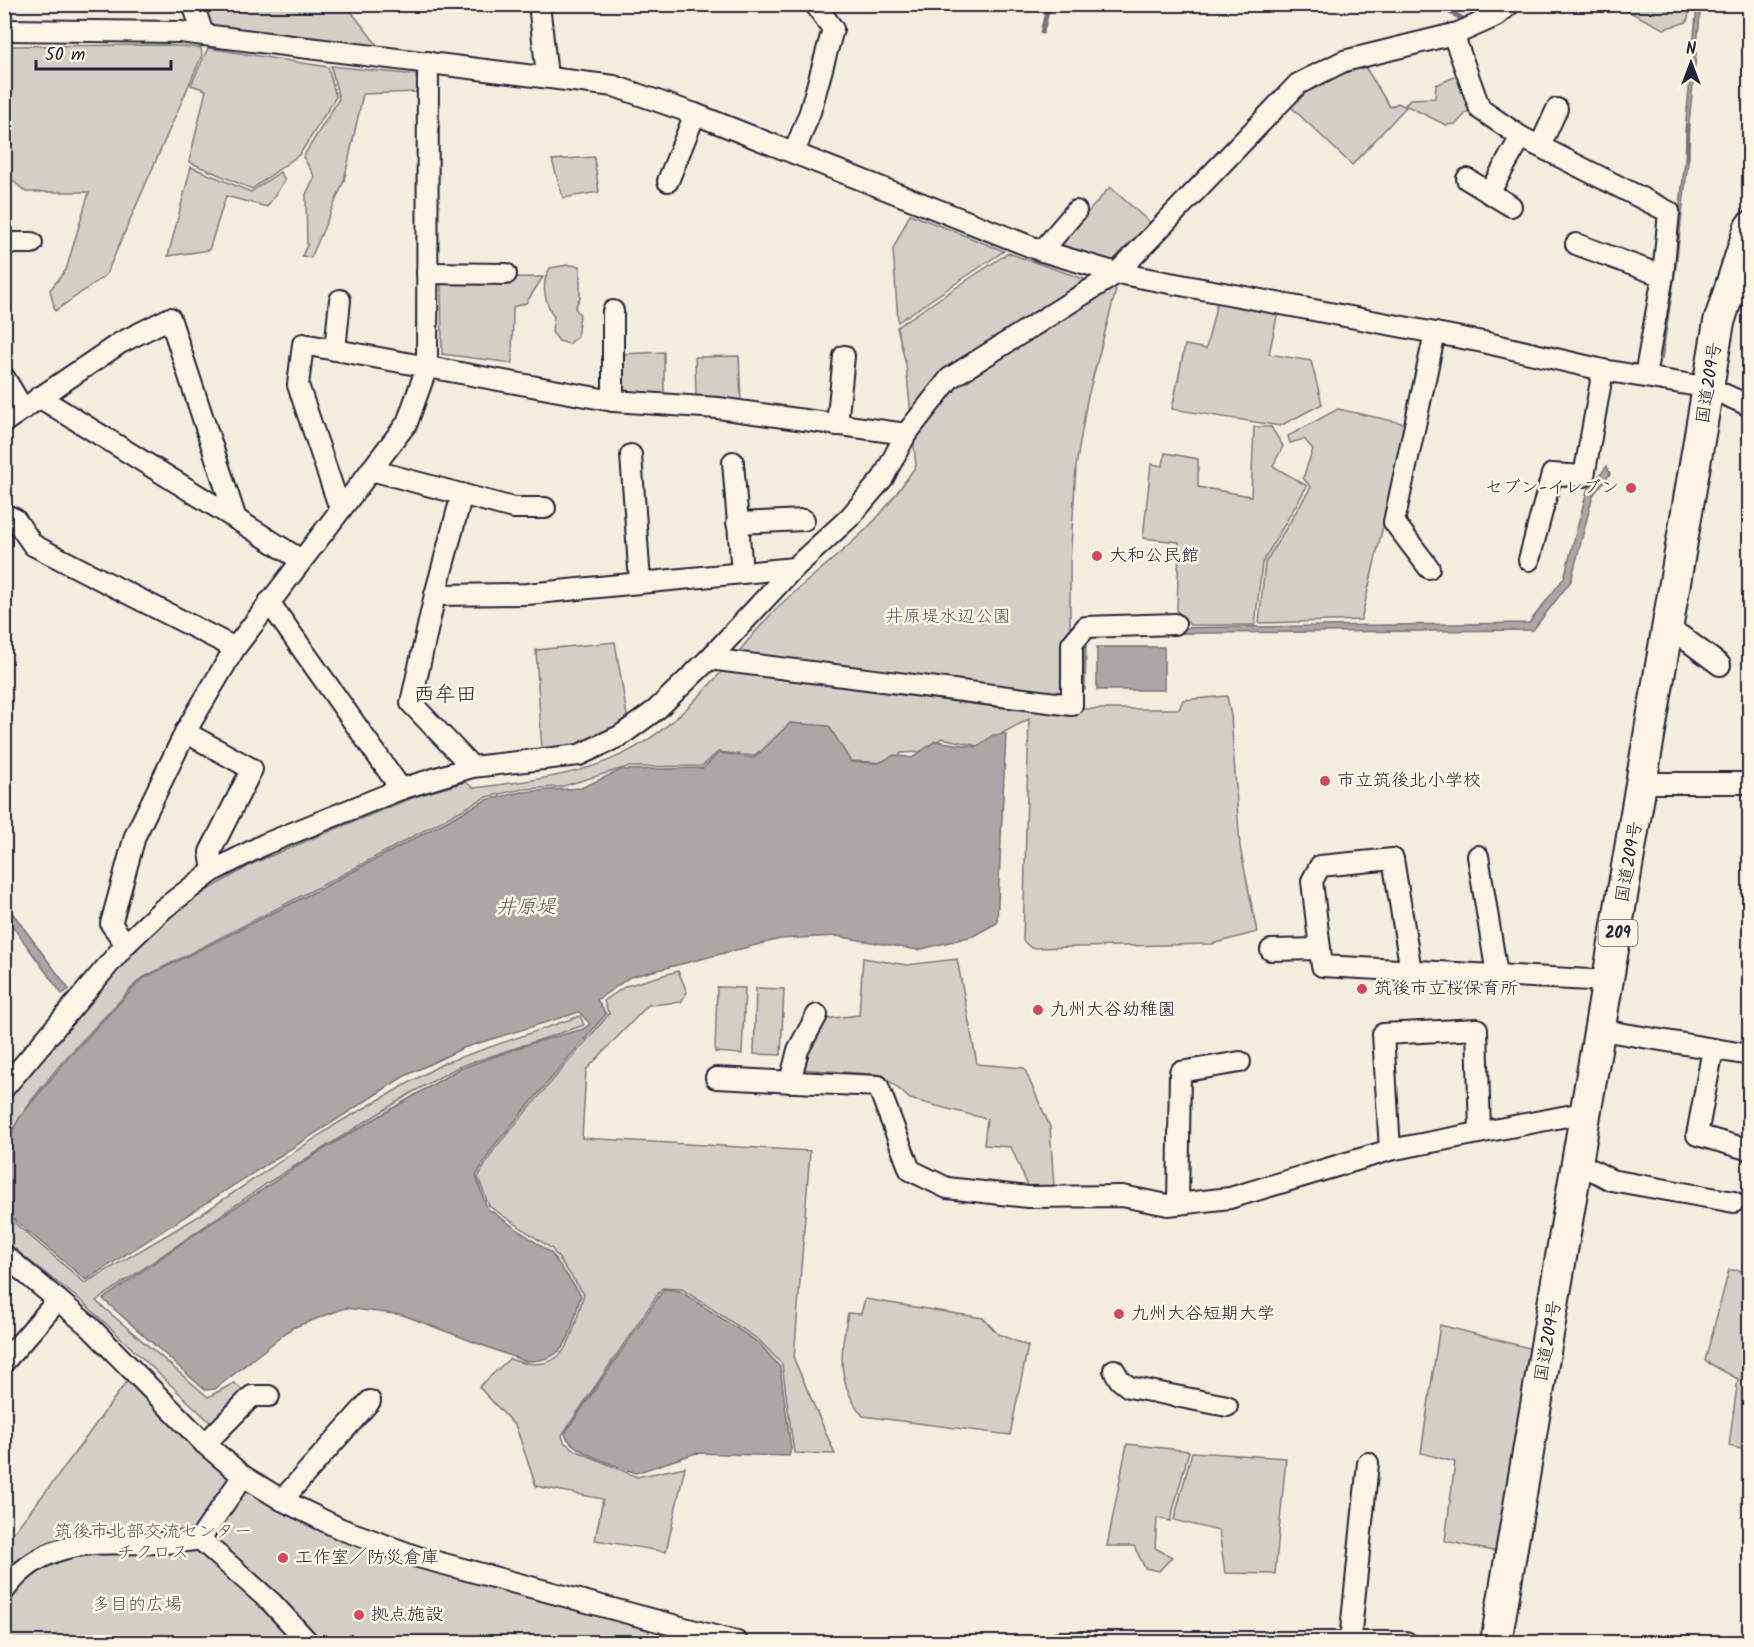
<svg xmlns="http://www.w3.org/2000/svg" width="1754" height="1647" font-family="Kalam,'Klee One',sans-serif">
  <rect width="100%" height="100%" fill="#f3edde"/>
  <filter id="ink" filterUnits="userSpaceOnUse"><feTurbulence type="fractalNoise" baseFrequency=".0167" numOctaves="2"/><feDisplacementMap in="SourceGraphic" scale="12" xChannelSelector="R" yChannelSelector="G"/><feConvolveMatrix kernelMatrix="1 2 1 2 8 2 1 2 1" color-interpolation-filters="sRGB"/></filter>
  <g filter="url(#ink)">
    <g fill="#d4cfc6" stroke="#7b7880" stroke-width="1.5">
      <polygon points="202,5 346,5 382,51 208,27"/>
      <polygon points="1615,5 1691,5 1687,22 1664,29"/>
      <polygon points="166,45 201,48 202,55 106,275 55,311 50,290 66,270 89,192 26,192 5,174 5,46"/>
      <polygon points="208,48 328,67 336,97 300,154 252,189 189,162 206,90 191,85"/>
      <polygon points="1364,65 1390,107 1398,103 1406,107 1352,165 1290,106 1306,89"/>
      <polygon points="331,66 416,75 418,92 363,94 344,181 311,258 302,256 307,245 306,194 315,177 303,157 339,99"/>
      <polygon points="1461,74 1470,109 1456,124 1446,125 1405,105 1410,99 1435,98 1436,85"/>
      <polygon points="594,157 599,192 563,198 552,160"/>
      <polygon points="191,167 251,192 280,172 285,180 267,207 226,196 209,250 168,256"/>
      <polygon points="1110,187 1154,226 1114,262 1058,246"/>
      <polygon points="910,214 1004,251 898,322 893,249"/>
      <path d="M1008 253 1116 290 1087 400 1076 467 1070 563V625L1063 696 1045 709H1179L1183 700 1227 696 1231 716 1240 847 1257 932 1212 944 1031 948 1023 941 1029 719 978 746 942 738 920 752 901 753 892 763 851 761 826 778 776 772 759 751 754 756 718 752 702 766 627 767 560 787 523 789 486 797 342 875 140 979 63 1061 31 1101 5 1142V1102L9 1094 133 950 167 917 201 894 254 863 323 834 417 796 465 782 474 788C584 774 637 767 714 680 737 655 756 629 780 605 811 576 846 551 875 520 890 504 903 484 916 466L906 365 897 327Z"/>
      <path d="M568 265 580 266V297L575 308 580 315 577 337 569 344 559 341 552 332 554 317C545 302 540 284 550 268Z"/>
      <polygon points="543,277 526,303 513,307 512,363 442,354 441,278"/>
      <polygon points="1217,302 1278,312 1269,354 1311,361 1322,404 1280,426 1172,409 1185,345 1206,349"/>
      <polygon points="664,352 664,400 623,395 620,354"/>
      <polygon points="739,356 741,402 696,396 695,357"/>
      <polygon points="1338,409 1407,424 1361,620 1259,623 1265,563 1311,487 1303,478 1313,449 1304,439 1290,443 1288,436"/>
      <polygon points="1254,427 1271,427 1283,446 1273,466 1307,486 1262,563 1255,625 1190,625 1177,611 1179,542 1143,538 1151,464 1163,466 1165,453 1198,459 1198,487 1251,496"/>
      <polygon points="615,642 628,722 576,745 542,751 536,650"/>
      <polygon points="863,958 907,965 957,959 977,1064 1024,1068 1050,1127 1054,1187 1028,1186 1011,1147 984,1145 987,1119 910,1099 883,1075 800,1069 801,1050 824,1019 859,1015"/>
      <path d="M678 971 687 992 681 1002 648 1005 586 1070 582 1138 810 1151 794 1359 835 1454 794 1453 782 1364 759 1340 682 1289 662 1288 562 1435 564 1442 575 1450 637 1477 685 1467 666 1552 595 1540 603 1499 536 1486 516 1427 479 1387 509 1359C568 1378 570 1340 584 1294L552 1249 489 1206 478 1177 495 1148 609 1014 604 1001 626 986Z"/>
      <polygon points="717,987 745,988 742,1054 715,1052"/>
      <polygon points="756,988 784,989 781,1055 754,1054"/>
      <polygon points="580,1016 584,1025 458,1067 413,1092 266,1184 96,1301 208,1397 234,1383 249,1395 212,1424 84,1303 5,1242 4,1214 85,1283 194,1219 338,1123 444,1063"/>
      <polygon points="1729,1270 1749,1271 1749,1451 1729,1446 1738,1379 1705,1361"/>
      <path d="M865 1299 983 1318 998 1334 1028 1346 1010 1435 863 1416C836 1383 840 1352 848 1313L861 1314Z"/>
      <polygon points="1440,1325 1533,1349 1498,1552 1445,1541 1455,1462 1421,1453"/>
      <polygon points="127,1381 178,1430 255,1494 332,1536 433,1571 649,1630 648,1642 5,1642 5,1543 58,1476"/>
      <polygon points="1127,1444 1189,1451 1170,1521 1157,1518 1155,1548 1172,1557 1159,1571 1145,1568 1134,1546 1107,1546"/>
      <polygon points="1192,1452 1286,1458 1275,1574 1225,1573 1219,1531 1174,1520"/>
    </g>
    <g fill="#aca7a6" stroke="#75727b" stroke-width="1.5">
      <polygon points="1697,5 1701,5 1688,133 1685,132"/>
      <polygon points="1686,152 1689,153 1676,266 1662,359 1659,358 1673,267"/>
      <polygon points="1607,466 1610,474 1593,495 1571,581 1533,630 1096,634 1086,645 1085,690 1080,690 1080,645 1094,629 1529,623 1564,578 1587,491"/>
      <rect x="1097" y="647" width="67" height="43"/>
      <path d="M790 723 829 726 851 762 879 763 894 755 912 758 935 741 977 747 993 735 1006 734 997 923 973 936 918 950 836 936 780 939 630 977 597 1000 606 1014 493 1147 476 1176 487 1208 551 1253 581 1295C569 1333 571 1362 524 1361L403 1315 345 1308 292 1328 215 1389 205 1390 103 1299 192 1236 319 1152 459 1069 532 1043 583 1029 590 1024 579 1012 463 1048 403 1077 86 1280 5 1212V1144L20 1117 68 1058 142 979 322 888 486 800 521 792 581 788 621 770 703 768 719 753 754 758Z"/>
      <polygon points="5,903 69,989 62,994 5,916"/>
      <path d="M664 1289 680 1291 759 1343 780 1367 791 1449 789 1456 696 1453 636 1473C619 1466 569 1452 565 1433Z"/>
    </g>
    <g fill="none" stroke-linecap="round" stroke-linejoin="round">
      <g stroke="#75727b" stroke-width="5">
        <polyline points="1435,4 1465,20"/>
        <polyline points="1042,32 1049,4"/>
        <polyline points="1687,159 1688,126"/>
      </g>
      <g stroke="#22223b" stroke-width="24">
        <g id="minor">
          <polyline points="193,4 203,34"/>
          <polyline points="539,4 547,76"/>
          <polyline points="4,30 180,32 614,86 695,114 1042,251 1117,273 1483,342 1603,370 1710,388 1750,406"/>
          <polyline points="1453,34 1480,109 1521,137 1669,212 1663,276 1645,376"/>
          <polyline points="1540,146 1557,109"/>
          <polyline points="794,153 810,112 833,29 815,4"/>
          <polyline points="1467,179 1511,206"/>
          <polyline points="668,181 695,114"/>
          <polyline points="1489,193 1521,137"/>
          <polyline points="4,243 32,243"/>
          <polyline points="1576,244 1663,276"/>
          <polyline points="1042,251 1076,211"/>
          <polyline points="427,273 506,274"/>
          <polyline points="335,350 340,300"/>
          <polyline points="4,377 23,409"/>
          <polyline points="39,397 236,519"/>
          <polyline points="613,401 613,311"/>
          <polyline points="4,422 120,343 170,318 236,519 301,560"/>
          <polyline points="837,425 844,356"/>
          <polyline points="631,455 640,582"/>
          <polyline points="733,462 742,573"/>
          <polyline points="371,470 513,508 545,508"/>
          <polyline points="462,494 435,595 411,703 472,767"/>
          <polyline points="340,509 298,385 303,344 613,401 718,408 906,434"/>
          <polyline points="4,514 15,519 33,545 235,648"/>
          <polyline points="737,523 804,520"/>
          <polyline points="1529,560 1552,474 1584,476 1603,370"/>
          <polyline points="1429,568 1394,522 1435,333"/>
          <polyline points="435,595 527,594 794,568"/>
          <polyline points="269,602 401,789"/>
          <polyline points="1681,636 1720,665"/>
          <polyline points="709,659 1072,705 1072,644 1086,627 1175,624"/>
          <polyline points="185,732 252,769 210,852 213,871"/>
          <polyline points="1643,783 1750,783"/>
          <polyline points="1478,856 1497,975"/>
          <polyline points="126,944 111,924 135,836 187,729 235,648 407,423 427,367 428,62"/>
          <polyline points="1271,950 1320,949"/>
          <path d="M1411 971 1393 859 1320 866 1312 881 1322 966C1418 971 1514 976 1610 981"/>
          <polyline points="1601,1030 1750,1055"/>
          <polyline points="1713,1049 1697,1135 1750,1150"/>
          <polyline points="716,1078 878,1086 910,1170 947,1188 1028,1197 1122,1196 1168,1205 1230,1198 1390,1150 1588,1112"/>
          <polyline points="790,1082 798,1050 817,1015"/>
          <polyline points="4,1088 126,944 163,909 213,871 265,844 401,789 472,767 579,755 620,736 656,710 709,659 789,573 850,517 883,478 906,434 950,378 1117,273 1298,84 1344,61 1458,33 1496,16 1510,4"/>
          <polyline points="1390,1150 1383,1034 1477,1029 1480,1132"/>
          <polyline points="1579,1163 1611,1180 1734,1202"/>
          <polyline points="1178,1204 1180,1072 1240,1062"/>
          <polyline points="4,1255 89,1326 205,1444 243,1476 282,1500 341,1529 418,1557 737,1642"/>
          <polyline points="4,1362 58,1300"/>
          <polyline points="1114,1370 1120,1380 1129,1387 1227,1406"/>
          <polyline points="205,1444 252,1396 269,1396"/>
          <polyline points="243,1476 200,1539 272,1603 308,1642"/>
          <polyline points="282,1500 370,1401"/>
          <path d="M4 1591C55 1521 129 1553 200 1539"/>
          <polyline points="1350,1641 1368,1463"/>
          <polyline points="1060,1642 1406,1642"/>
        </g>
      </g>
      <g stroke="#22223b" stroke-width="34">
        <polyline id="highway" points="1496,1642 1719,322 1750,227"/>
      </g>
      <use href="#minor" stroke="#fcf5e5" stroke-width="20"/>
      <use href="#highway" stroke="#fcf5e5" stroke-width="30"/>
    </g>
  </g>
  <g fill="#d1495b" stroke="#fcf5e5" stroke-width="2">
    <circle cx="1631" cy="488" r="6"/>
    <circle cx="1097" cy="556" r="6"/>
    <circle cx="1325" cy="781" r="6"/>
    <circle cx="1362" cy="989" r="6"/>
    <circle cx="1038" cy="1010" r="6"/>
    <circle cx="1119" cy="1314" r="6"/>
    <circle cx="283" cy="1558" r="6"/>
    <circle cx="359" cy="1615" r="6"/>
  </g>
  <g text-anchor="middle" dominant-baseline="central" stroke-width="5" stroke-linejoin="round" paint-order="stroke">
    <rect fill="#fcf5e5" stroke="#63616e" stroke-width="1.5" x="1598.5" y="920" width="39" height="26" rx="4.5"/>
    <g font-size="16" font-weight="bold" fill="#22223b">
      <text x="1618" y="933">209</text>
    </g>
    <g font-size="18" fill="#22223b" stroke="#fcf5e5">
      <text transform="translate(1710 383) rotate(-81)">国道209号</text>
      <text transform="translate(1630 862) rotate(-80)">国道209号</text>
      <text transform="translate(1549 1341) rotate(-80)">国道209号</text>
    </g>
    <g font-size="18" fill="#22223b" stroke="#fcf5e5" text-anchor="start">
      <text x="1619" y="488" text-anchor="end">セブン-イレブン</text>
      <text x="1109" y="556">大和公民館</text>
      <text x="1337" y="781">市立筑後北小学校</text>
      <text x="1374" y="989">筑後市立桜保育所</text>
      <text x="1050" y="1010">九州大谷幼稚園</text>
      <text x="1131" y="1314">九州大谷短期大学</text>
      <text x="295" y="1558">工作室／防災倉庫</text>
      <text x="371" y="1615">拠点施設</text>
    </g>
    <g font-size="18" fill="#575665" stroke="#fcf5e5">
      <text x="948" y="617">井原堤水辺公園</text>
      <text x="153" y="1532">筑後市北部交流センター<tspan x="153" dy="21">チクロス</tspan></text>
      <text x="137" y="1605">多目的広場</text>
    </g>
    <g font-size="20" font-style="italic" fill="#525160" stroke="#fcf5e5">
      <text x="526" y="908">井原堤</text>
    </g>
    <g font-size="21" fill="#22223b" stroke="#fcf5e5">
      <text x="445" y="695">西牟田</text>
    </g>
  </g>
  <rect width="1754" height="1647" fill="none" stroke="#fcf5e5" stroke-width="24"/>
  <rect x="12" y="12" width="1730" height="1623" fill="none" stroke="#22223b" stroke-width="2" filter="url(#ink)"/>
  <g transform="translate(1691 63)" stroke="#fcf5e5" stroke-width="4.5" paint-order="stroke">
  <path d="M0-4.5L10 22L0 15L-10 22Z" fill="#22223b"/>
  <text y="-9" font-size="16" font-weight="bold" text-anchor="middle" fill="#22223b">N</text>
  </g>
  <path d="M36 60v9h135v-9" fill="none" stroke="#22223b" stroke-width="3"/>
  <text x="45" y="60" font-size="18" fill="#22223b" stroke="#fcf5e5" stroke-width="4.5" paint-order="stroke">50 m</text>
</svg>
